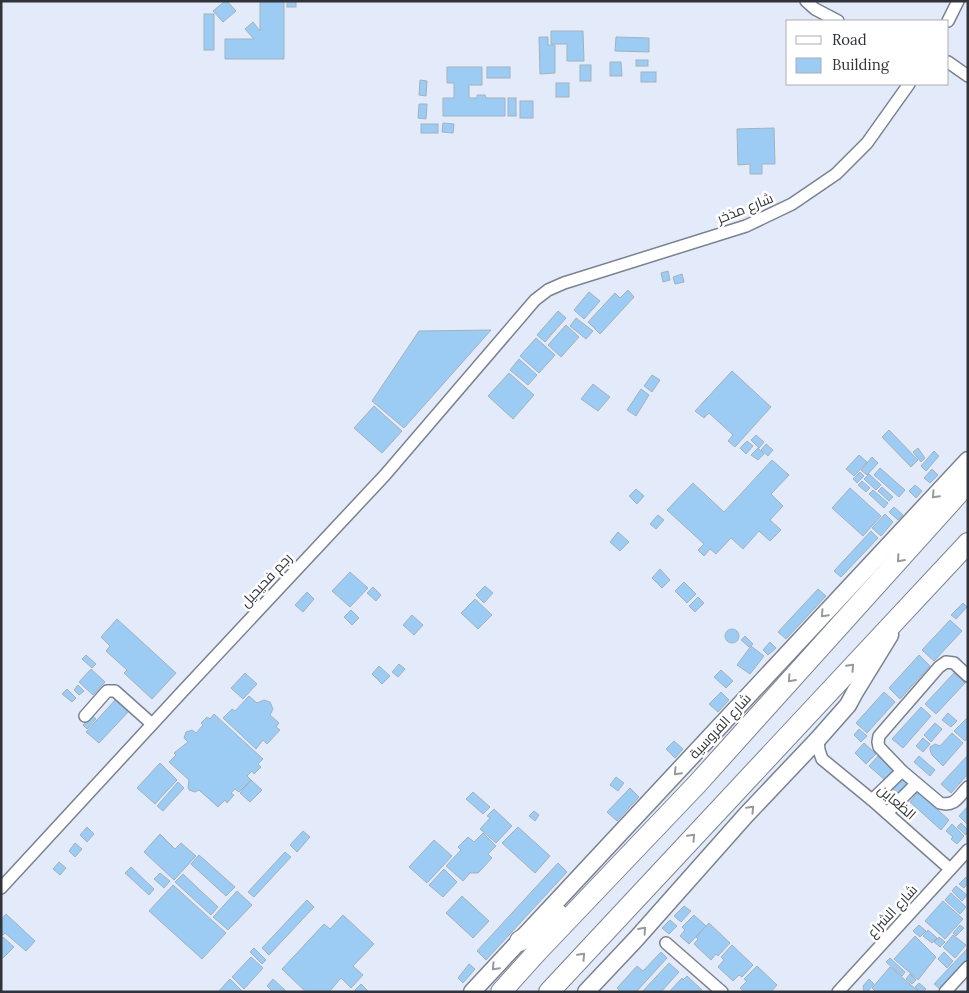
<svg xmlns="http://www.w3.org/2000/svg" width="969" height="993" font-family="Lora,Cairo,serif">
  <rect width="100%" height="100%" fill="#e3ebfa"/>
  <g fill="#9cccf4" stroke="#a4b1bc">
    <polygon points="225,1 227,1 236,11 223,22 213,11"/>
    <polygon points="260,1 284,1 284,59 225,59 225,39 254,39 245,29 253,22 260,31"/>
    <rect x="287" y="1" width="9" height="6"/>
    <rect x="204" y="14" width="10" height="36"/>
    <polygon points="551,31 583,31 584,61 567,61 567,44 551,44"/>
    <polygon points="539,37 548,37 548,45 555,45 555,73 540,74"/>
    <polygon points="616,37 649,38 649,52 615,51"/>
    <rect x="636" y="60" width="12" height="6"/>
    <polygon points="610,62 621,62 622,76 610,76"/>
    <rect x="580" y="65" width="11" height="16"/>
    <polygon points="447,67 482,67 482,85 469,85 469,98 477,98 477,95 485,95 486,98 505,98 505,116 443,116 443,98 454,98 454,83 447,83"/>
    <rect x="487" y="67" width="23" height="11"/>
    <rect x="641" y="72" width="15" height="10"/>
    <polygon points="420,80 427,81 426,96 419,95"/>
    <rect x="556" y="83" width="13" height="14"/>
    <rect x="508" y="98" width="8" height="18"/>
    <rect x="520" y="101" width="13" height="17"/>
    <polygon points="419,104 427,104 426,119 418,118"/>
    <polygon points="443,123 454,124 453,133 442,132"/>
    <rect x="421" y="124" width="17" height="9"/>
    <polygon points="774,128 775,164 762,164 762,174 750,174 750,164 738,165 737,129"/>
    <polygon points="668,271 670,280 663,282 661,273"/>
    <polygon points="682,274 684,282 675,284 673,277"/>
    <polygon points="628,290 634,297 600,334 588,322 615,293 620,298"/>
    <polygon points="589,292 600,301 584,319 574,310"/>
    <polygon points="558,311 566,318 545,342 537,335"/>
    <polygon points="576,318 593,331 586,339 570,326"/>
    <polygon points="566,325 579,337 561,357 548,345"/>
    <polygon points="491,330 404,428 372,401 419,331"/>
    <polygon points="536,338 555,355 539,373 520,356"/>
    <polygon points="519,359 537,375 528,385 510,370"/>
    <polygon points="732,371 771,407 735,447 728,441 733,435 709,413 704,418 695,411"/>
    <polygon points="509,373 534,395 513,419 488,396"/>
    <polygon points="652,375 660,380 652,392 644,386"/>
    <polygon points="593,384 610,397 598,411 581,399"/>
    <polygon points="641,389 649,395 636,416 627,410"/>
    <polygon points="374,406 402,431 382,453 354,428"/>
    <polygon points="889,430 918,460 911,467 882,437"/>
    <polygon points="756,435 764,442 759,448 751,440"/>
    <polygon points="747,441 753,446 746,454 740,448"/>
    <polygon points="766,444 773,450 768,456 761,450"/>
    <polygon points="758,448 764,454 758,460 751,455"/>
    <polygon points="918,448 925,458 921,462 913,452"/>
    <polygon points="934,451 939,456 926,471 921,466"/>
    <polygon points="859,455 867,462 854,476 846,469"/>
    <polygon points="872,457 878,463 867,475 861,470"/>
    <polygon points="772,460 789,475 771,494 783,506 770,520 781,530 770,541 759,531 743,549 731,538 716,554 710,549 704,556 698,550 704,544 667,510 693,483 724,512"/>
    <polygon points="880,468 905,490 899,497 874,475"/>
    <polygon points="932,469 938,475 930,483 924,478"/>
    <polygon points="860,472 864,476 857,483 853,479"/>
    <polygon points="869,474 881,485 876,490 864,479"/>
    <polygon points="862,481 870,488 866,492 858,485"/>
    <polygon points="915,485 922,491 916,498 909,491"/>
    <polygon points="882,487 893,497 889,501 878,491"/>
    <polygon points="850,488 881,516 863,536 832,508"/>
    <polygon points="636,489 644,496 637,504 629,496"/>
    <polygon points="873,490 888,503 884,508 869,494"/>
    <polygon points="894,507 903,515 898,520 889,512"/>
    <polygon points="885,514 893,522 881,536 872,528"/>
    <polygon points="658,515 664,520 656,529 650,524"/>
    <polygon points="871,531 878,538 841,577 834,571"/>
    <polygon points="618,532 629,542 620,551 610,542"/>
    <polygon points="660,569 670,580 662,588 652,578"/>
    <polygon points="350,572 368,588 350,607 332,591"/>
    <polygon points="684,582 696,594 687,603 675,591"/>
    <polygon points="485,586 493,593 484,603 476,595"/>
    <polygon points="373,587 381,595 376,601 367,593"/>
    <polygon points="818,589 826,596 786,639 778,632"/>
    <polygon points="307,592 314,599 303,612 295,605"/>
    <polygon points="698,597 704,603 695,612 689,606"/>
    <polygon points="475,599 492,615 478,629 461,613"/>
    <polygon points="963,603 967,607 956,619 951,615"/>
    <polygon points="351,610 359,618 352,625 344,617"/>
    <polygon points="412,615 423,625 414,635 403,625"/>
    <polygon points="117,619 176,673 152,699 124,673 127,670 106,651 110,646 101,637"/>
    <polygon points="950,620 962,631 934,661 922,650"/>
    <circle cx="732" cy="636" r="7"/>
    <polygon points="745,636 753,644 749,647 741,640"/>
    <polygon points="770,642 776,648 768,655 763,650"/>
    <polygon points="751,646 764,656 750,674 737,665"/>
    <polygon points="86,655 96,664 92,668 82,659"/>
    <polygon points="919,655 930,666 900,699 889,688"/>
    <polygon points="399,664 405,669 398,677 392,672"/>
    <polygon points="379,666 390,676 382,684 372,674"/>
    <polygon points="91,669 105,682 93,695 79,682"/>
    <polygon points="721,670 733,681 726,688 714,677"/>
    <polygon points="245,673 257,684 243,699 231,688"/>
    <polygon points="954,673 965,683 936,714 925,704"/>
    <polygon points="78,685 84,691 79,695 74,690"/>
    <polygon points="67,689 76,698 72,702 62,694"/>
    <polygon points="721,692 729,700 718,712 709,704"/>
    <polygon points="884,692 895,702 867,733 856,723"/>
    <polygon points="249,696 257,703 264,700 270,702 273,709 270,715 279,723 276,727 280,730 267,744 263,740 256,749 223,718 232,709 235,711"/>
    <polygon points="116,699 129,711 99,743 86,732"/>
    <polygon points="921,707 931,716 903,748 892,739"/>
    <polygon points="948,713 957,721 951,727 942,720"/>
    <polygon points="214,714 263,759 258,764 261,767 254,774 252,771 247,776 251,780 239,792 235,789 231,793 234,795 227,803 225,800 218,807 199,790 195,792 189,790 188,787 189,780 169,762 176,755 174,753 188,742 184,738 186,732 192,730 196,733 203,725 201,723 207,717 210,719"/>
    <polygon points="92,715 96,719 87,729 83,725"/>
    <polygon points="968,717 968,737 965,741 954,731"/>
    <polygon points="935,723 942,729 931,742 924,735"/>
    <polygon points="859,729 867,736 861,742 854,735"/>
    <polygon points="952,733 963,743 943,766 932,755 930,750 930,747 935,744 940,746"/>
    <polygon points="923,738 930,744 923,752 916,746"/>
    <polygon points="674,741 683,749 675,758 666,749"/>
    <polygon points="864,743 876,754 866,764 855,753"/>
    <polygon points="968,755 968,774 951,793 941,784"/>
    <polygon points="878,756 895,771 886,781 869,766"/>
    <polygon points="919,756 935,770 930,776 914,762"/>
    <polygon points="160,763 177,780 155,804 137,788"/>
    <polygon points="616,777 624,783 618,791 610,785"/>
    <polygon points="904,777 911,784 900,795 893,789"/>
    <polygon points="251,780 262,790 250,802 240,793"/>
    <polygon points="178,782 184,788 163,811 157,806"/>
    <polygon points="630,788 639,797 617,821 607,812"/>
    <polygon points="473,792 490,807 483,814 466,799"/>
    <polygon points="918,792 949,820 941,830 910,802"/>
    <polygon points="968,806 968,825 959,816"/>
    <polygon points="494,809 512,826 496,843 480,829 490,818 487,816"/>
    <polygon points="534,811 539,815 535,821 529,816"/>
    <polygon points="961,823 968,830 966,835 957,827"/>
    <polygon points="952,824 964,836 957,844 951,839 953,837 946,831"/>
    <polygon points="87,827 94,834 87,842 80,835"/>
    <polygon points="518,827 550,856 535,873 502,843"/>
    <polygon points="303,831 310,837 297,852 290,845"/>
    <polygon points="483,833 496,846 488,854 492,858 478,873 470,873 463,881 446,866 461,850 458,847 468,837 474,842"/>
    <polygon points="160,834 175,849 181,843 196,856 174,880 144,852"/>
    <polygon points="434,840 452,856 427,883 409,867"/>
    <polygon points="75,843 82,849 75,857 69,851"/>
    <polygon points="285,852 291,857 254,897 248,892"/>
    <polygon points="199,855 235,887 226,896 191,864"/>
    <polygon points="59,862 66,868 60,875 53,869"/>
    <polygon points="558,863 567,872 486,960 477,951"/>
    <polygon points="131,867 154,889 149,895 125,873"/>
    <polygon points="444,869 457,882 443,897 429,885"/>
    <polygon points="160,873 170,881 164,888 154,879"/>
    <polygon points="183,874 218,907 211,915 175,882"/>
    <polygon points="966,877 968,879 968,883 964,888 959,884"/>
    <polygon points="173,885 226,933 202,959 149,911"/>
    <polygon points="956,886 967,895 962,901 952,891"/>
    <polygon points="237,891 252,905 228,930 213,917"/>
    <polygon points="951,893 966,907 960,914 945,900"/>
    <polygon points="462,896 489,921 473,938 446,913"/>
    <polygon points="307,900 314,907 269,955 262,948"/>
    <polygon points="943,901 963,919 945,939 925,921"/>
    <polygon points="684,906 691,911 681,922 674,916"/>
    <polygon points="6,914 35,941 26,951 5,933 1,937 1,920"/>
    <polygon points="343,915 374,944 353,966 363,975 351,988 341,978 329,992 306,992 282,969 324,924 330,929"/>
    <polygon points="694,915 706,926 689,944 680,936 685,930 682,927"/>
    <polygon points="670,920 677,926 669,934 662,928"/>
    <polygon points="709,923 730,943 718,956 716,954 711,960 694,944 698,939 696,937"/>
    <polygon points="919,925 926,931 920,937 913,931"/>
    <polygon points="960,925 964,928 956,936 953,933"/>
    <polygon points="928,930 937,938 932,943 923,936"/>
    <polygon points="953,935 966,945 955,958 943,947"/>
    <polygon points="915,936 936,957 918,980 894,959"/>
    <polygon points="3,937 14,947 1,960 1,940"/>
    <polygon points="939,937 945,942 940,947 934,942"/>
    <polygon points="732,945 753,965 742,977 739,975 733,981 718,967 724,960 721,957"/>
    <polygon points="254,948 266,960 262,964 250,952"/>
    <polygon points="968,948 968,959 940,989 934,984"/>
    <polygon points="661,952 667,958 636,992 621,992 617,988 637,966 643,971"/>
    <polygon points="944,952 953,961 947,968 938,959"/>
    <polygon points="251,957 263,968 244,989 232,977"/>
    <polygon points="890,958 905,972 902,976 886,962"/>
    <polygon points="669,963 679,972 661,992 642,992"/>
    <polygon points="469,964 475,969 463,983 458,978"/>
    <polygon points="757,966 777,985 771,992 745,992 740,988 747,981 744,979"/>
    <polygon points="890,967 918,991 917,992 876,992 872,988"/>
    <polygon points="910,974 916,980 912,984 906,979"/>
    <polygon points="687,976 702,990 701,992 669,992 682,978 683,980"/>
    <polygon points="230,979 242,991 241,992 218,992"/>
    <polygon points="273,979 287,992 273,992 267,986"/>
    <polygon points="869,979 874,984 867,992 864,992 863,986"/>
    <polygon points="919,983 926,989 923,992 920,992 915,987"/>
    <polygon points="361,984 368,991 367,992 357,992 355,990"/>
  </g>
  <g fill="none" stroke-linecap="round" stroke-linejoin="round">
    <g stroke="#7b828f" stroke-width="14">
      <g id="minor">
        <polyline points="806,1 815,9 838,21"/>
        <polyline points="948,21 958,1"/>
        <polyline points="948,62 968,76"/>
        <path d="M968 676 954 663 946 662 939 667 879 736 878 742 879 747 902 771 940 803C955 807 958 797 968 787"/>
        <polyline points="85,716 107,691 115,691 152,724"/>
        <polyline points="818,739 819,750 822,759 872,800 950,869"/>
        <polyline points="872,800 902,771"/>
        <polyline points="887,813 916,784"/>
        <polyline points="1,888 181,693 385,475 535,300 548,290 564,283 746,226 792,204 836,174 867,143 909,84"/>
        <polyline points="666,943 722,992"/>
        <polyline points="838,992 968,850"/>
        <polyline points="945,992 968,967"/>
      </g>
    </g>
    <g stroke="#7b828f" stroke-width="19">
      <g id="secondary">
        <polyline points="472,992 968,460"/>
        <polyline points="586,992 636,939 746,815 818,739 848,705 855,692 890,635"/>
      </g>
    </g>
    <g stroke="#7b828f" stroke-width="22">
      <g id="trunk">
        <polyline points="520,941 547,925 559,915"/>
        <polyline points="501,992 537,952 698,783 968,483"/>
        <polyline points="549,992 968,543"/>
      </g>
    </g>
    <use href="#minor" stroke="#fff" stroke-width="11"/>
    <use href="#secondary" stroke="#fff" stroke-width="16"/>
    <use href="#trunk" stroke="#fff" stroke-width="20"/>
  </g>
  <defs><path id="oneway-chevron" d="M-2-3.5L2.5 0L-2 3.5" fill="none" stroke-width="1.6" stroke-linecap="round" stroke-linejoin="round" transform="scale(1.25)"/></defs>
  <g stroke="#98999c">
    <use href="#oneway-chevron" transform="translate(935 495) rotate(133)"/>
    <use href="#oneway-chevron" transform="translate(900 559) rotate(132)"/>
    <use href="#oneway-chevron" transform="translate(824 614) rotate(133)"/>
    <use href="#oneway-chevron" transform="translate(851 667) rotate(-47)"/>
    <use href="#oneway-chevron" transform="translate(791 679) rotate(132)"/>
    <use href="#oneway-chevron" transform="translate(677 772) rotate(133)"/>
    <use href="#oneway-chevron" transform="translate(751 809) rotate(-46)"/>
    <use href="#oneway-chevron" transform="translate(692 837) rotate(-47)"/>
    <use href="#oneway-chevron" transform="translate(643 930) rotate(-48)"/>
    <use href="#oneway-chevron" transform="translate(582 956) rotate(-47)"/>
    <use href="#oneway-chevron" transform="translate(495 967) rotate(133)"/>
  </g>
  <g text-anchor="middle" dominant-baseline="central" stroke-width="5" stroke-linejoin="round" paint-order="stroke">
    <g font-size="14" fill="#303339" stroke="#fff">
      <text transform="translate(745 208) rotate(-22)">شارع مذخر</text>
      <text transform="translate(266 580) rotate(-47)">رجم فحيحيل</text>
      <text transform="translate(720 726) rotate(-47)">شارع الفروسية</text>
      <text transform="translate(897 802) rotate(41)">الظعاين</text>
      <text transform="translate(892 911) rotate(-47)">شارع الشراع</text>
    </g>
  </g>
  <rect width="969" height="993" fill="none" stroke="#303339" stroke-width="5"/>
  <rect x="786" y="20" width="162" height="65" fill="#ffffff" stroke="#acadb0"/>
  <rect x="796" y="36" width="25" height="8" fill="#ffffff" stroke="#acadb0"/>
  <text x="832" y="45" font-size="15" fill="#303339">Road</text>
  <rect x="796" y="58" width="25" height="15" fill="#9cccf4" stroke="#acadb0"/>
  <text x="832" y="70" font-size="15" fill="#303339">Building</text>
</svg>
